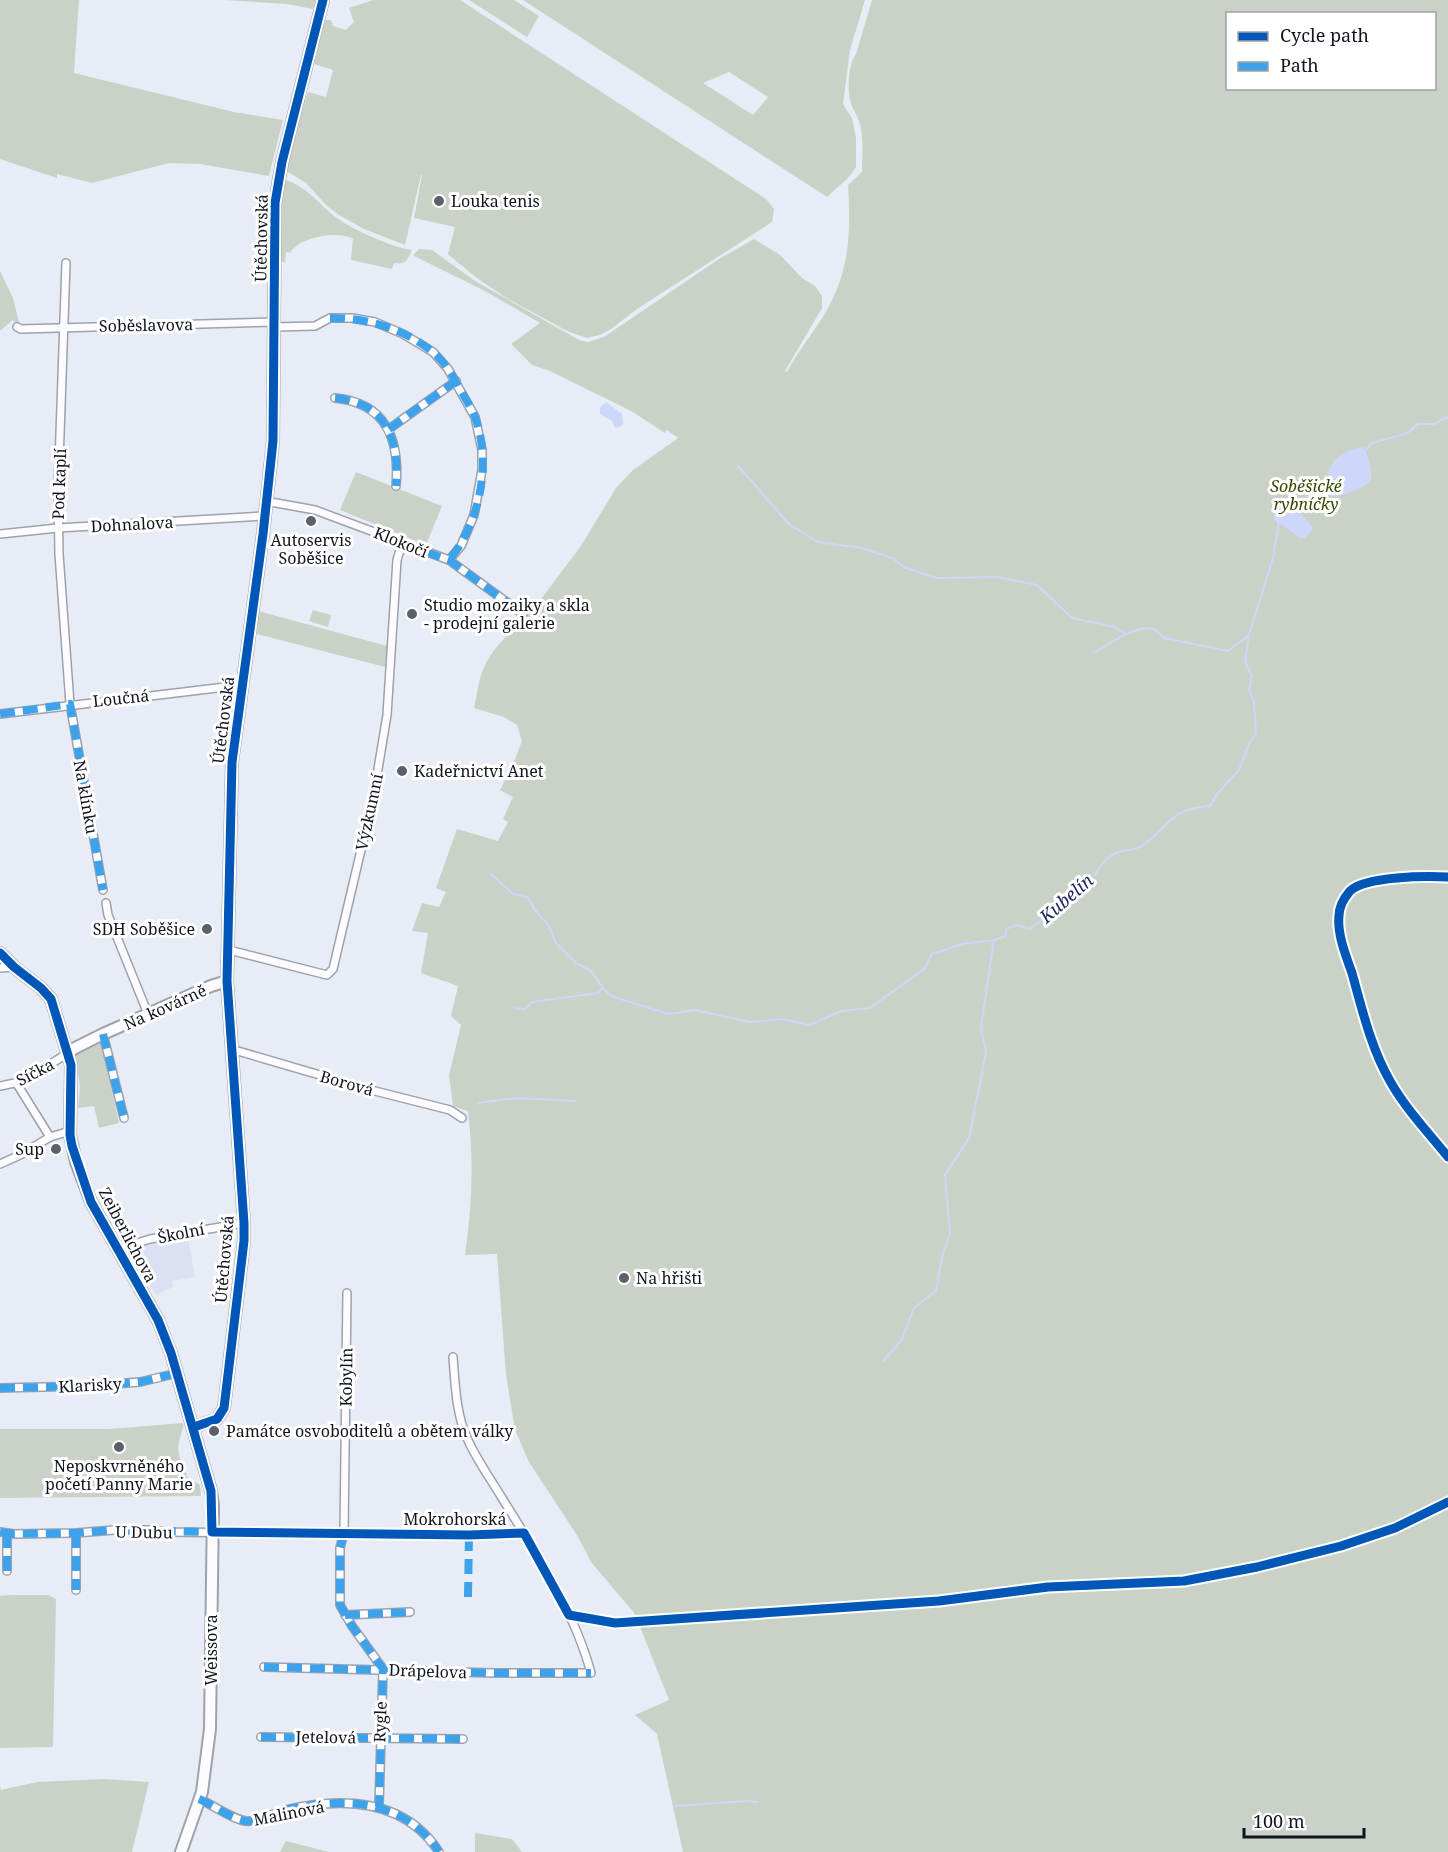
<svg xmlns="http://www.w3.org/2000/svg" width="1448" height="1852" font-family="'Noto Serif',serif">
  <rect width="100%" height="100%" fill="#e8ecf6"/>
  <polygon fill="#dbe1f3" points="188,1237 195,1277 172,1281 173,1287 156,1295 130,1252 149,1245"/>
  <g fill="#cad2c7" fill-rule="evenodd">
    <polygon points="0,0 79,0 74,73 234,112 283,120 269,176 200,164 169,163 92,183 57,174 57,178 0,159"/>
    <polygon points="224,0 316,0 313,9 287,4"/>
    <polygon points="373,0 460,0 766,199 774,209 772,222 637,309 611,329 600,335 587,338 569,332 508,299 477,278 450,256 448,254 455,227 414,218 422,175 421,175 405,245 364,229 339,215 327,206 306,183 288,172 285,166 303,100 305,101 308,92 326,97 333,70 314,64 325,20 331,20 333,26 346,30 354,22 349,8"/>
    <polygon points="469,0 514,0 539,16 527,37"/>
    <path d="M523 0H865L850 50 843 104 852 118 856 138V167L848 178 827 197ZM729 72 768 97 753 115 703 83Z"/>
    <path d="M872 0H1448V1852H683L657 1734 635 1715 669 1700 635 1614 591 1562 578 1537 529 1462 515 1430 506 1375 497 1254 465 1255C472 1207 474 1160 468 1111L453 1106 449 1075 461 1025 451 1016 458 986 421 973 428 933 412 931 422 903 439 907 446 892 436 888 457 829 498 841 508 822 503 819 513 797 500 790 512 767 522 741 517 725 504 717 474 708C477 696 478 682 483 670 491 649 508 634 525 620L523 617 535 607 581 546 616 488 633 470 678 438 667 430 665 433 631 411 550 371 532 365 511 344 540 323 487 292 414 256V254L419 249 432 250 475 281 579 340 588 342 604 337 719 259 754 239 780 255 802 278 815 286 822 296V308L785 371 787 372C799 349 817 329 829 306 850 268 851 227 848 185L862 172C862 156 864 136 859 121 857 115 853 110 851 104 847 91 848 64 856 54ZM1228 14H1434V88H1228Z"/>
    <path d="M286 180C307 187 318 203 334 216 349 228 393 248 412 250 407 260 406 265 394 263L392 269 351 260 353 239C338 230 299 237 290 253L286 252 285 262H283L280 259C280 240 275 194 286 180Z"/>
    <polygon points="0,271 13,298 19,322 15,323 13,320 0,331"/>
    <polygon points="356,472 442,506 426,545 340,510"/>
    <polygon points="313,610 331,615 328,627 309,621"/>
    <polygon points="258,611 387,646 385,667 257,634"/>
    <polygon points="101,1043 119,1123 99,1128 94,1106 78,1108 80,1087 76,1055"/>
    <path d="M183 1423C184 1429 181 1432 180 1438 176 1449 180 1464 187 1474L186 1476 200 1485 201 1496 0 1498V1429H110Z"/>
    <polygon points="11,1595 48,1595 56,1599 53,1747 0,1748 0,1596"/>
    <polygon points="104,1779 149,1782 132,1852 0,1852 0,1786 1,1790 37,1782"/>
    <polygon points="475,1833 512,1839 522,1852 475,1852"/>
    <polygon points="286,1841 329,1852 280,1852"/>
  </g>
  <g fill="#cdd7fa">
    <polygon points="606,402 622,414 623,424 618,428 615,428 612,421 600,414 600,407"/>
    <path d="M1363 447C1367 451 1373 474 1371 479 1366 489 1336 499 1327 495L1324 486C1328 480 1327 474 1330 468 1336 455 1350 449 1363 447Z"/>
    <path d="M1280 506C1295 505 1306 517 1313 529L1306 538H1300L1273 519Z"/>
  </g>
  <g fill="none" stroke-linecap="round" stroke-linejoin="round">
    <g stroke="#cdd7fa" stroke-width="2">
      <polyline points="1364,452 1372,443 1401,435 1409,432 1418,424 1435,424 1446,417 1448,418"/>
      <polyline points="738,466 789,524 818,542 862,548 894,559 903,567 937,578 997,577 1037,585 1072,618 1115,627 1126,634 1143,628 1154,629 1164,638 1228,651 1249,635"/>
      <polyline points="1288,507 1326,488"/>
      <polyline points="1093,653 1126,634"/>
      <polyline points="491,874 513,894 528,897 535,910 549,926 556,943 576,963 591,971 603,988 611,996 668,1014 695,1010 750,1022 782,1019 809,1025 842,1011 870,1008 924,969 932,954 963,944 994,940"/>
      <polyline points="515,1008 525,1009 532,1002 598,993 602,988"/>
      <polyline points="478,1103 516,1098 575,1101"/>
      <path d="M883 1361 901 1341 914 1308 936 1291 942 1257 950 1233 945 1175 969 1138 986 1053 981 1027 994 940 1006 936V929L1016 925 1030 929C1049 914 1070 900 1088 883 1096 876 1099 865 1108 858 1122 846 1132 854 1145 844 1172 822 1172 809 1210 806L1217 794 1239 770 1249 744 1256 733 1254 702 1249 690 1252 676 1245 662 1249 635 1273 558 1279 521"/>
      <polyline points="675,1806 745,1801 758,1802"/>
    </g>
    <g stroke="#9fa2ac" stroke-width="10">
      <g id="street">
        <polyline points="66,263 58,491 59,554 70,704 103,890"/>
        <polyline points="17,327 21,329 275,322"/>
        <polyline points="275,327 315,326 330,318 352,318 375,322 403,334 433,352 448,369 475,417 482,450 482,470 474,515 461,546 449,560"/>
        <path d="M335 398C386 403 400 439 396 486"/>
        <polyline points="389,429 456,381"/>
        <polyline points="265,501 315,510 449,560 523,614"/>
        <polyline points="0,534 58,528 264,516"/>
        <polyline points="0,714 242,685"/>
        <polyline points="106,903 108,915 148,1014"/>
        <polyline points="229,950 327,975 333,969 373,799 387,715 397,560 402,543"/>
        <polyline points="0,968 14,967"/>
        <polyline points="103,1034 124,1118"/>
        <polyline points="231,1049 371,1090 450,1110 462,1118"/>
        <polyline points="17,1084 50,1137"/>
        <polyline points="0,1086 24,1081 68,1053"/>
        <polyline points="0,1164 20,1155 50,1137 70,1131"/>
        <polyline points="118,1249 150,1239 244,1223"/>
        <polyline points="347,1293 344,1533 340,1548 340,1605 352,1626 383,1669 379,1806"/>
        <polyline points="0,1388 88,1386 140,1382 178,1373"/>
        <polyline points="0,1532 14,1534 76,1533 114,1530 153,1530 165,1532 469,1535 524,1533"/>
        <polyline points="7,1533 7,1571"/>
        <polyline points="76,1533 76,1590"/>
        <polyline points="345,1615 410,1612"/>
        <polyline points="569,1615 615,1623 649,1621"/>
        <path d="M264 1667 494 1673H591C574 1610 536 1553 502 1498 490 1478 476 1459 467 1438 456 1414 455 1383 453 1357"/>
        <polyline points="261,1737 463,1739"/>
        <path d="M199 1799C212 1804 237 1823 250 1821 261 1820 274 1813 285 1810 342 1797 404 1798 439 1852"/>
      </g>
    </g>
    <g stroke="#9fa2ac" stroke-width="14">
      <g id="secondary">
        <polyline points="0,953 14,967 41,988 51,999 71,1065 70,1135 76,1162 91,1202 158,1320 171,1353 211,1491 213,1506 210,1729 202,1792 181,1852"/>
        <polyline points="68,1053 75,1048 103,1034 211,986 227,981"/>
        <polyline points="194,1427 217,1419 224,1408 244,1241 244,1223 227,981 232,762 263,534 273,441 275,203 282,162 323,0"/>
      </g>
    </g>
    <use href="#street" stroke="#fcfcfe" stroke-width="7"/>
    <use href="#secondary" stroke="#fcfcfe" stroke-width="10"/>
    <g stroke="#3da2ea" stroke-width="8" stroke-dasharray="15 8" stroke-linecap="butt">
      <path d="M330 318C367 318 403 328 433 352 444 361 453 376 460 389 465 398 471 407 475 417 492 463 480 523 449 560"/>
      <path d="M335 398C386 403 400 439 396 486"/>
      <polyline points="389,429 456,381"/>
      <polyline points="426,552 449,560 523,614"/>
      <polyline points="0,714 70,704 103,890"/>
      <polyline points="103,1034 124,1118"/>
      <polyline points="0,1388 88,1386 140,1382 178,1373"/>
      <polyline points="0,1532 14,1534 76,1533 114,1530 212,1532"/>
      <polyline points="7,1533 7,1571"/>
      <polyline points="76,1533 76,1590"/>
      <polyline points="344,1533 340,1548 340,1605 352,1626 383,1669 379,1806"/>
      <polyline points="468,1597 469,1535"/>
      <polyline points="345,1615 410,1612"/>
      <polyline points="264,1667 494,1673 591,1673"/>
      <polyline points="261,1737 463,1739"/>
      <path d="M199 1799C212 1804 237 1823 250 1821 261 1820 274 1813 285 1810 342 1797 404 1798 439 1852"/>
    </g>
    <g stroke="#fff" stroke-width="13">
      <g id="cycleway">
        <path d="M1448 877C1426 876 1366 876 1350 891 1344 898 1339 907 1339 916 1337 934 1346 956 1352 973 1362 1009 1371 1048 1390 1081 1405 1108 1428 1132 1448 1157"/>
        <polyline points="0,953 14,967 41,988 51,999 71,1065 70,1135 72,1146 91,1202 158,1320 171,1353 211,1491 212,1532 469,1535 524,1533 569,1615 615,1623 939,1601 1048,1587 1184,1581 1257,1567 1341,1546 1395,1528 1448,1502"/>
        <polyline points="194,1427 217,1419 224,1408 244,1241 244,1223 227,981 232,762 263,534 273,441 275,203 282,162 323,0"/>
      </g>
    </g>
    <use href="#cycleway" stroke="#0057b8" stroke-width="9"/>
  </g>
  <g fill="#5c606a" stroke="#fff" stroke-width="2">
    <circle cx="439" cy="201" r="6"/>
    <circle cx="311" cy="521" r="6"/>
    <circle cx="412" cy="614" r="6"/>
    <circle cx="402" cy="771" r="6"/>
    <circle cx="207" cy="929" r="6"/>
    <circle cx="56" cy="1149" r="6"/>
    <circle cx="624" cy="1278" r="6"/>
    <circle cx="214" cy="1431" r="6"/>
    <circle cx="119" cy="1447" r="6"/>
  </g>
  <g text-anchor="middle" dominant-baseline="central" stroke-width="6" stroke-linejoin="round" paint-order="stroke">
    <g font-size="16" fill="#11141f" stroke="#fff" text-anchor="start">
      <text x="451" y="201">Louka tenis</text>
      <text x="311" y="540" text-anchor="middle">Autoservis<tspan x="311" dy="18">Soběšice</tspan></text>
      <text x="424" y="605">Studio mozaiky a skla<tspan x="424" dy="18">- prodejní galerie</tspan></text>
      <text x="414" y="771">Kadeřnictví Anet</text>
      <text x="195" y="929" text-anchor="end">SDH Soběšice</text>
      <text x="44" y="1149" text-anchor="end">Sup</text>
      <text x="636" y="1278">Na hřišti</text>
      <text x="226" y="1431">Památce osvoboditelů a obětem války</text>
      <text x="119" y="1466" text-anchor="middle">Neposkvrněného<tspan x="119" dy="18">početí Panny Marie</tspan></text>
    </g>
    <g font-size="16" fill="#11141f" stroke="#fff">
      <text transform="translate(261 238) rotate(-89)">Útěchovská</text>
      <text transform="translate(146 325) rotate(-1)">Soběslavova</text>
      <text transform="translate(59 484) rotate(-88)">Pod kaplí</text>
      <text transform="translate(132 524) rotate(-3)">Dohnalova</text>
      <text transform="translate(401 542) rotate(22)">Klokočí</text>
      <text transform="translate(121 698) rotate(-6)">Loučná</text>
      <text transform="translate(223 720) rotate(-83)">Útěchovská</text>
      <text transform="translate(86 797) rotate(80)">Na klínku</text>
      <text transform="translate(369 812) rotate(-78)">Výzkumní</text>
      <text transform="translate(165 1007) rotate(-24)">Na kovárně</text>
      <text transform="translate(35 1072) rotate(-27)">Síčka</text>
      <text transform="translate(347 1083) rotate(16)">Borová</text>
      <text transform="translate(181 1233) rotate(-11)">Školní</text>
      <text transform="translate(128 1235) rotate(62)">Zeiberlichova</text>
      <text transform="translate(224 1259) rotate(-85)">Útěchovská</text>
      <text transform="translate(346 1377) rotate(-89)">Kobylín</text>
      <text transform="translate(90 1385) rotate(-3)">Klarisky</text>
      <text x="455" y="1519">Mokrohorská</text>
      <text transform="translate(144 1532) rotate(1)">U Dubu</text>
      <text transform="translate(211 1650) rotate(-90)">Weissova</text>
      <text transform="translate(428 1671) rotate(2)">Drápelova</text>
      <text transform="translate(380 1722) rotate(-88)">Rygle</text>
      <text transform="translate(326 1737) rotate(1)">Jetelová</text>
      <text transform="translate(289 1813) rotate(-11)">Malinová</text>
    </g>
    <g font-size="16" font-style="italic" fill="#354900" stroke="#fff">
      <text x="1306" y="486">Soběšické<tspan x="1306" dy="18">rybníčky</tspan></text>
    </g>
    <g font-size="18" font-style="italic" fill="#20295f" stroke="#fff">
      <text transform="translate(1066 898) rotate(-41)">Kubelín</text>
    </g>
  </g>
  <rect x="1226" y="12" width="210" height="78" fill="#ffffff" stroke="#a0a1a5" stroke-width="1.5"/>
  <rect x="1238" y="32" width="30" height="9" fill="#0057b8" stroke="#a0a1a5" stroke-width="1.5"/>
  <text x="1280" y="42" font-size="18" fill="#11141f">Cycle path</text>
  <rect x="1238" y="62" width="30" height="9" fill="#3da2ea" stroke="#a0a1a5" stroke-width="1.5"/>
  <text x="1280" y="72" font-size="18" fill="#11141f">Path</text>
  <path d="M1244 1828v9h120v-9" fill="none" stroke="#11141f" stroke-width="3"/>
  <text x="1253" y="1828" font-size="18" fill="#11141f" stroke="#ffffff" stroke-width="4.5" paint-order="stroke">100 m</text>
</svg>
